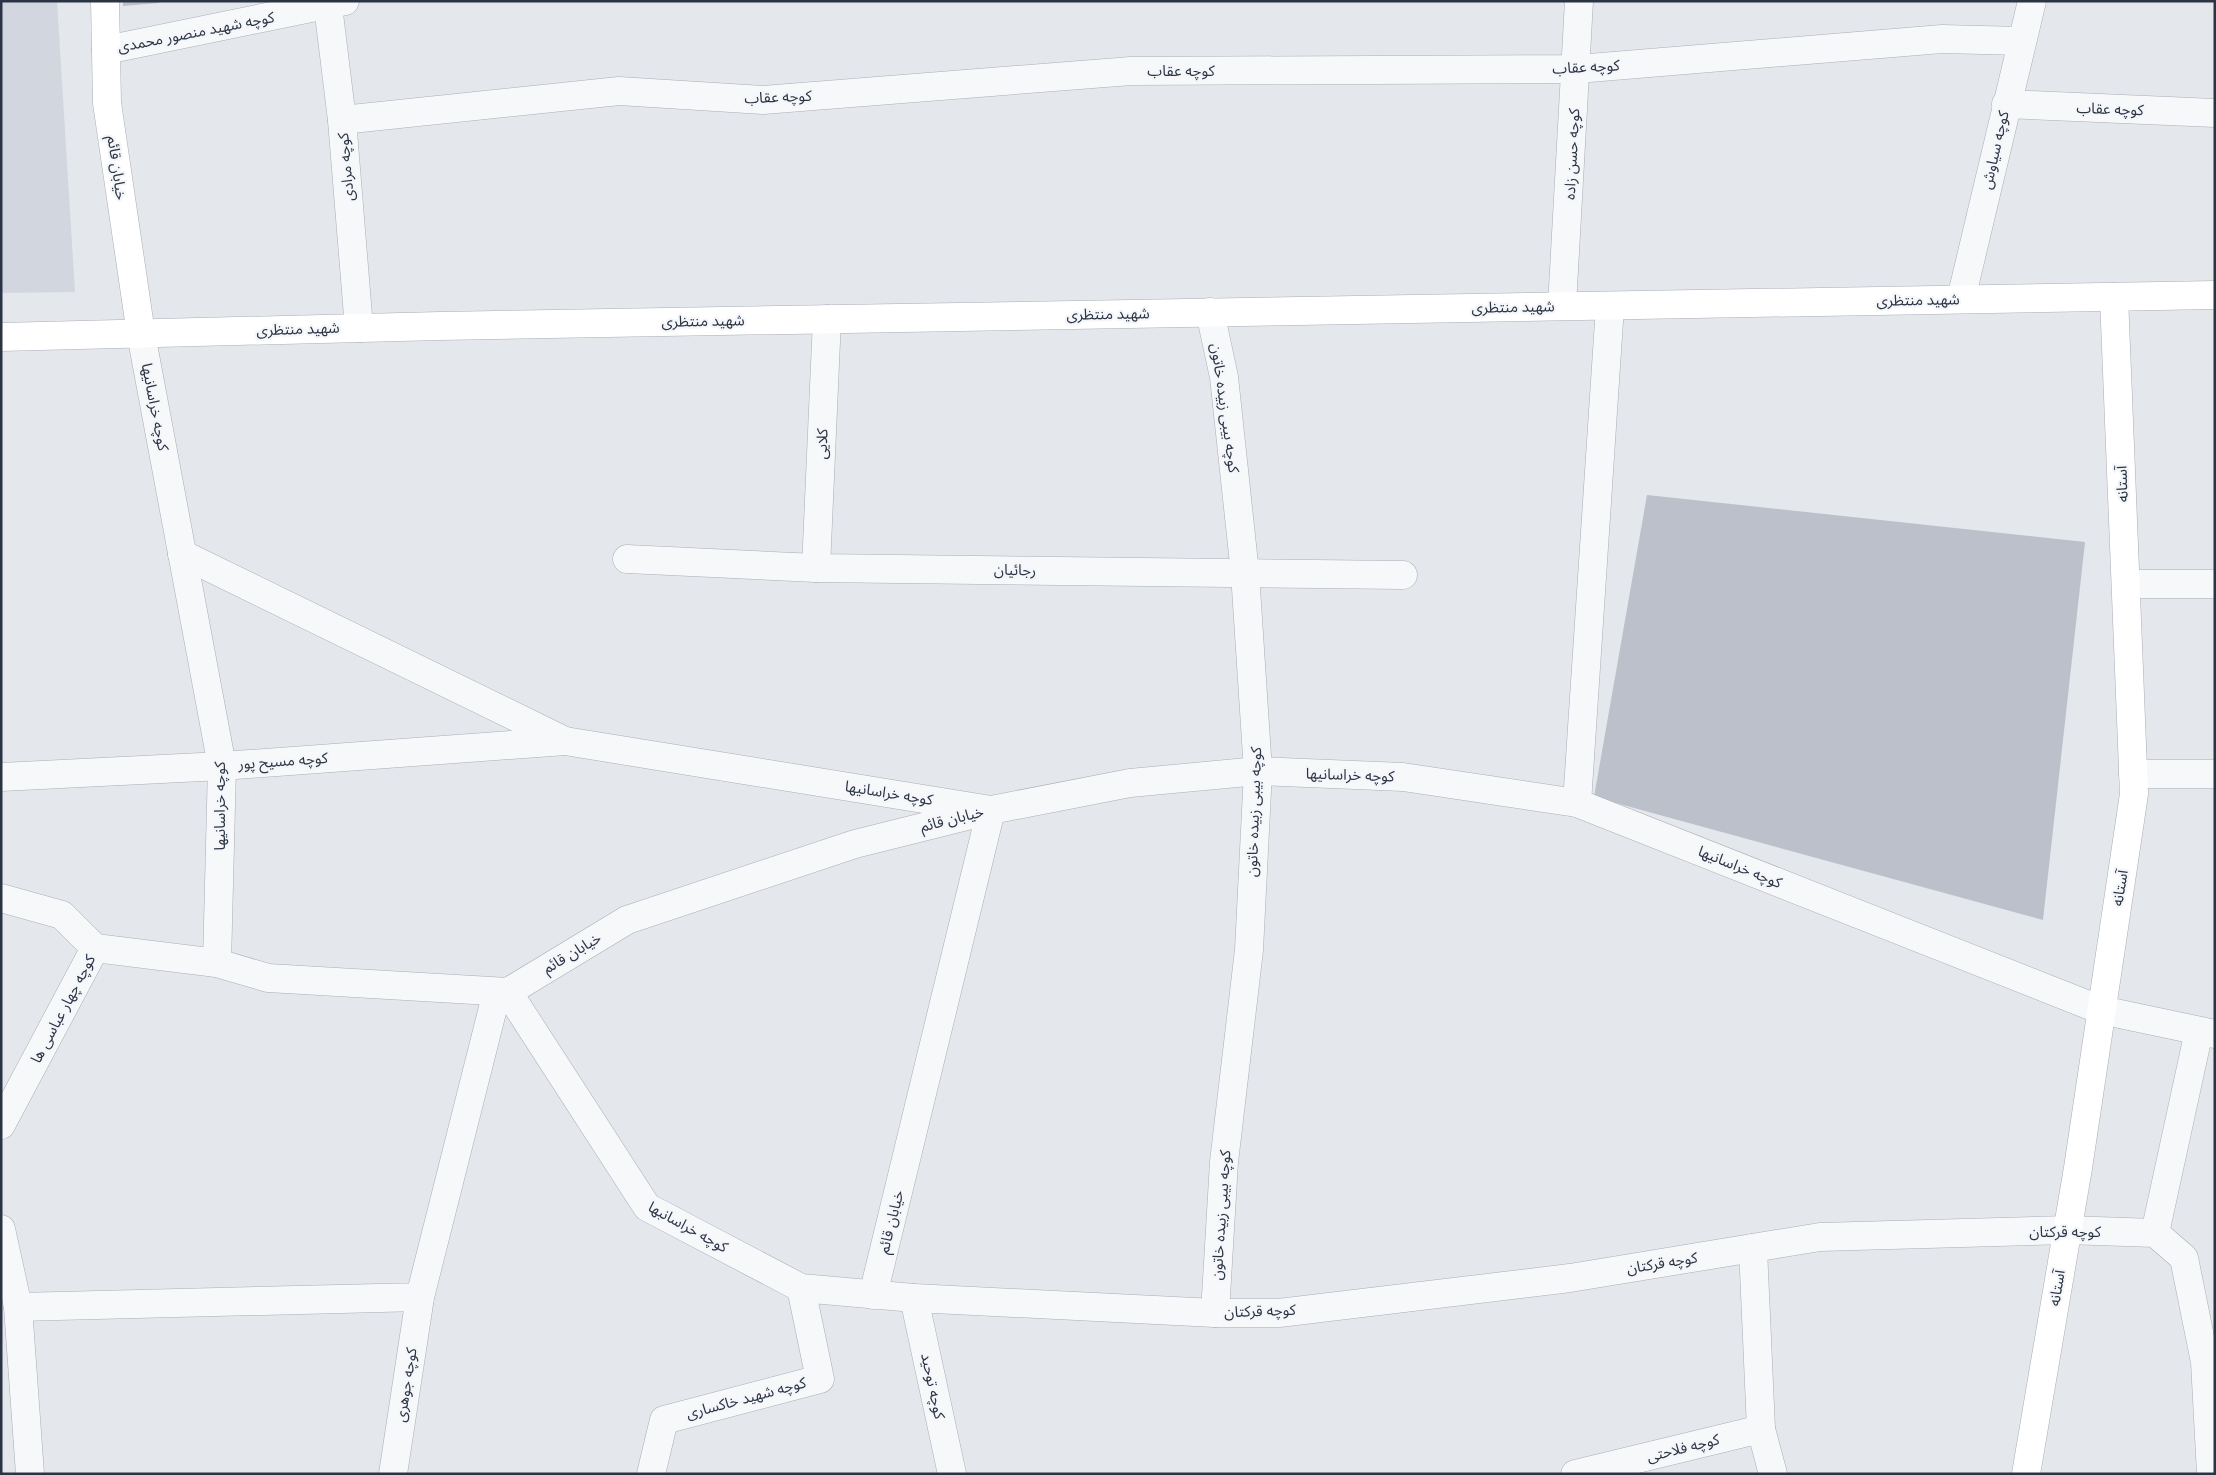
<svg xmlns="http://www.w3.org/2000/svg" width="2216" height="1475" font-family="Raleway,'Noto Sans Arabic',sans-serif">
  <rect width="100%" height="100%" fill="#e4e7ec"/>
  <polygon fill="#d2d6de" points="1,1 57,1 75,292 1,293"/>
  <g fill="#bbc0ca">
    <polygon points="123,1 159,1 159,3 123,6"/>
    <polygon points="1647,495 2085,542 2043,920 1594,797"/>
  </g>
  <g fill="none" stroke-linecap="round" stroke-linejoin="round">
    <g stroke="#a9aeb7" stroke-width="29">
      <g id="street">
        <polyline points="328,6 342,120 359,328"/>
        <polyline points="106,50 345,1"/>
        <polyline points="2006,104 2215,113"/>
        <polyline points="342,120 619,91 763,100 1131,71 1577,69 1942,39 2022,41"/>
        <polyline points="1961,299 2032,1"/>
        <polyline points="1562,306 1579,1"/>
        <polyline points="1210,312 1224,377 1245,573 1258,771 1249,950 1224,1162 1215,1313"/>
        <polyline points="141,334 222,766 217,963 268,978 508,992 627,920 855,844 991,810 873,1295"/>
        <polyline points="182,554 565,741"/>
        <polyline points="627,559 816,568 1403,575"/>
        <polyline points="816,568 827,319"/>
        <polyline points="2126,584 2215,584"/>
        <polyline points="2133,774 2215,774"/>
        <polyline points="1,777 222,766 565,741 991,810 1130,783 1258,771 1403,777 1577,803 2101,1010 2215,1034"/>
        <polyline points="1577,803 1610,306"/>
        <polyline points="1,898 62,915 95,948"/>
        <polyline points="508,992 647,1207 801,1288 914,1298 1215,1313 1279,1313 1570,1278 1820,1237 2067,1230 2155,1233 2184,1258 2205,1362 2211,1474"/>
        <polyline points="1,1125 95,948 217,963"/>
        <polyline points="1,1229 18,1307 30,1474"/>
        <polyline points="2155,1233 2199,1031"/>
        <polyline points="1753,1248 1761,1429 1773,1474"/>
        <polyline points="914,1298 952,1474"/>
        <polyline points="18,1307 420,1297 497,992"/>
        <polyline points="393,1474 420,1297"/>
        <polyline points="651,1474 664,1420 820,1379 801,1288"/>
        <polyline points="1575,1474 1761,1429"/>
      </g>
    </g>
    <g stroke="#a9aeb7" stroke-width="29">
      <g id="secondary">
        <polyline points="105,1 107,103 141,334"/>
        <polyline points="1,337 440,326 2215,295"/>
        <polyline points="2026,1474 2078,1168 2134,794 2114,297"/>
      </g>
    </g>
    <use href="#street" stroke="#f7f8fa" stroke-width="28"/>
    <use href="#secondary" stroke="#fff" stroke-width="28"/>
  </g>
  <g text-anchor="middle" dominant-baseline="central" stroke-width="4.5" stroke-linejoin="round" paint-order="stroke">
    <g font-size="15" fill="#2b3445" stroke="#f4f6f9">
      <text transform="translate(196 32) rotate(-11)">کوچه شهید منصور محمدی</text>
      <text transform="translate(1586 67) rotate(-3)">کوچه عقاب</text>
      <text x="1181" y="71">کوچه عقاب</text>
      <text transform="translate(778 97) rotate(-2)">کوچه عقاب</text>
      <text transform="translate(2110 109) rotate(2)">کوچه عقاب</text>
      <text transform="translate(1995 150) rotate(-77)">کوچه سیاوش</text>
      <text transform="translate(1572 154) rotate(-87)">کوچه حسن زاده</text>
      <text transform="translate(346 167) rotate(-95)">کوچه مرادی</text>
      <text transform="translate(117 168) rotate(82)">خیابان قائم</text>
      <text transform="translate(1918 300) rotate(-1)">شهید منتظری</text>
      <text transform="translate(1513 307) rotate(-1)">شهید منتظری</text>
      <text transform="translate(1108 314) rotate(-1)">شهید منتظری</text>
      <text transform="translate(703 321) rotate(-1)">شهید منتظری</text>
      <text transform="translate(298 329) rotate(-2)">شهید منتظری</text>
      <text transform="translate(155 407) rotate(79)">کوچه خراسانیها</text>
      <text transform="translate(1225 408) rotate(82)">کوچه بیبی زبیده خاتون</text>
      <text transform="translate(822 444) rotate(-88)">کلایی</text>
      <text transform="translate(2122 484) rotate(-92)">آستانه</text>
      <text transform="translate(1015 570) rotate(1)">رجائیان</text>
      <text transform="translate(283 761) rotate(-4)">کوچه مسیح پور</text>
      <text transform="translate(1350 775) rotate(2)">کوچه خراسانیها</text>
      <text transform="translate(889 793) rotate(9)">کوچه خراسانیها</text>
      <text transform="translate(220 806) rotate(-90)">کوچه خراسانیها</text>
      <text transform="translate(1254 812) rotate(-88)">کوچه بیبی زبیده خاتون</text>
      <text transform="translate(952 819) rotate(-14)">خیابان قائم</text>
      <text transform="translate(1740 867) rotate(22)">کوچه خراسانیها</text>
      <text transform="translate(2120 888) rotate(-81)">آستانه</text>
      <text transform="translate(572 953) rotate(-31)">خیابان قائم</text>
      <text transform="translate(63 1009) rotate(-62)">کوچه چهار عباسی ها</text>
      <text transform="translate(1221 1215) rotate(-86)">کوچه بیبی زبیده خاتون</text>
      <text transform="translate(891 1222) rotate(-76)">خیابان قائم</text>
      <text transform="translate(688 1227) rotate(29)">کوچه خراسانبها</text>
      <text x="2065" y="1232">کوچه قرکتان</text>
      <text transform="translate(1662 1263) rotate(-9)">کوچه قرکتان</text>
      <text transform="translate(2057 1288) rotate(-81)">آستانه</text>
      <text transform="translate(1260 1311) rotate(-2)">کوچه قرکتان</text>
      <text transform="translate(406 1385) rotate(-81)">کوچه جوهری</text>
      <text transform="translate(933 1386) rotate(78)">کوچه توحید</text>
      <text transform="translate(746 1398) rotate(-15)">کوچه شهید خاکساری</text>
      <text transform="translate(1683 1448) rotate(-14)">کوچه فلاحتی</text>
    </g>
  </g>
  <rect width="2216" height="1475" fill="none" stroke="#2b3445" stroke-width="5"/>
</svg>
